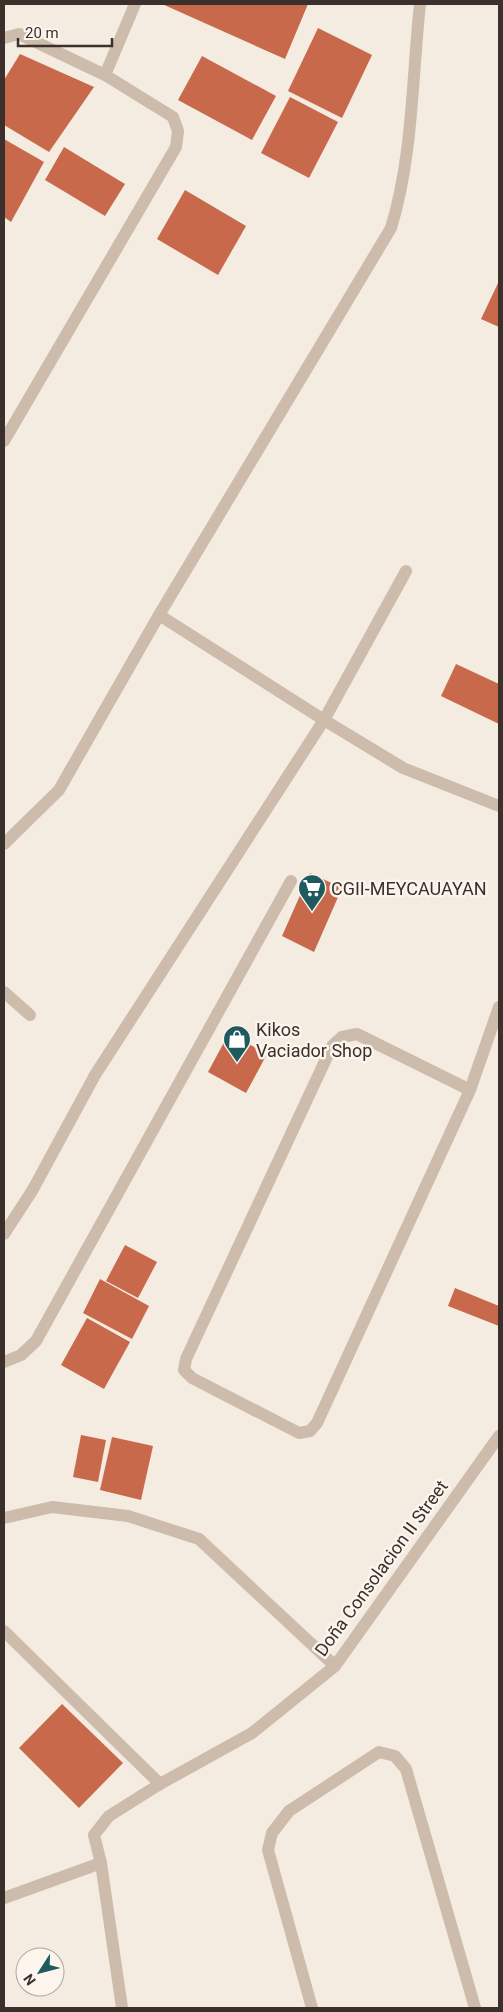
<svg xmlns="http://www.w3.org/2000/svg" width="503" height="2012" font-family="Roboto,sans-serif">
  <rect width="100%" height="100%" fill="#f4ebe1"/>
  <g fill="#c8694b">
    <polygon points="162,4 308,4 285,59"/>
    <polygon points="318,28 372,55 342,118 288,91"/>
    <polygon points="20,54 94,87 49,152 4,125 4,80"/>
    <polygon points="202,56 276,96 252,140 178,100"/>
    <polygon points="290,97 338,122 309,178 261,153"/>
    <polygon points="4,139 44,162 11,222 4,217"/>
    <polygon points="64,147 125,184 105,216 45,180"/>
    <polygon points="185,190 246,226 218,275 157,239"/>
    <polygon points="499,281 499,327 481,319"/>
    <polygon points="456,664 499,684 499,724 441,696"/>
    <polygon points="310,873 342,888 314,952 282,936"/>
    <polygon points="229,1033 267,1054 246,1093 208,1072"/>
    <polygon points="125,1245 157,1262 138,1298 106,1281"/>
    <polygon points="100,1279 149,1306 132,1339 83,1313"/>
    <polygon points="455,1288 499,1306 499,1326 448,1306"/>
    <polygon points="87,1318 130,1342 104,1389 61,1365"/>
    <polygon points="81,1435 106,1440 98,1482 73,1477"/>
    <polygon points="112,1437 153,1446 141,1500 100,1490"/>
    <polygon points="62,1704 123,1763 79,1808 19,1748"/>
  </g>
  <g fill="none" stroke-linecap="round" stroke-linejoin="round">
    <g stroke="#cdbbac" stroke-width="12">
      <polyline points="4,38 19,34 105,75 173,117 178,131 176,147 4,441"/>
      <polyline points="105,75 135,4"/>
      <polyline points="159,615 324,720 403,768 499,806"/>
      <path d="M4 844 59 790 159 615 391 228C413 156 412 78 420 4"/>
      <polyline points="4,992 30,1015"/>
      <polyline points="470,1090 357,1034 342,1037 332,1046 186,1359 184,1370 192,1378 299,1433 310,1431 317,1423 470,1090 499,1007"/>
      <polyline points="4,1234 32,1191 95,1075 324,720 406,571"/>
      <polyline points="4,1362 21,1355 36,1341 291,881"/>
      <polyline points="4,1518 52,1507 128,1516 199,1539 335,1666"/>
      <polyline points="4,1631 160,1784 252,1733 335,1666 499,1436"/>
      <polyline points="4,1898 101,1863"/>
      <polyline points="122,2008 101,1863 94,1835 109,1816 160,1784"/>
      <polyline points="312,2008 268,1850 272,1833 289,1811 379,1752 395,1756 406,1769 475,2008"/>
    </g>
  </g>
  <defs>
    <g id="supermarket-pin" transform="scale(1.4375)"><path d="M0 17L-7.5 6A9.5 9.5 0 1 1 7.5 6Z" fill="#1f5a5e" stroke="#fbf5ee"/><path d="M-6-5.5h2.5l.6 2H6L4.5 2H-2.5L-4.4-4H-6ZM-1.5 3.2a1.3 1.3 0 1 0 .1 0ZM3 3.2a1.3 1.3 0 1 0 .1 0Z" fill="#fff"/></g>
    <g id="shop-pin" transform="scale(1.4375)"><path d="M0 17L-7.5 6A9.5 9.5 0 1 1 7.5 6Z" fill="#1f5a5e" stroke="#fbf5ee"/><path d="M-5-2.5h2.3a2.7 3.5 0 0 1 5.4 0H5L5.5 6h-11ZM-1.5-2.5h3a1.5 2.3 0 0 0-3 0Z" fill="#fff"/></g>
  </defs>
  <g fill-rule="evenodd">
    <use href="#supermarket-pin" x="312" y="888"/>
    <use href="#shop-pin" x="237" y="1039"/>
  </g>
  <g text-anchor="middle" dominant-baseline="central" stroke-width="5" stroke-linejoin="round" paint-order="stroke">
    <g font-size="18" fill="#3b302b" stroke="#fbf5ee" text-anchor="start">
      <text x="331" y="888">CGII-MEYCAUAYAN</text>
      <text x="256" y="1029">Kikos<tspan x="256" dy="21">Vaciador Shop</tspan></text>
    </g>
    <g font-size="18" fill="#3b302b" stroke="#fbf5ee">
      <text transform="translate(381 1568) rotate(-54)">Doña Consolacion II Street</text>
    </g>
  </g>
  <rect width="503" height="2012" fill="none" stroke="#3b302b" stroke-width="10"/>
  <g transform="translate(40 1972) rotate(234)"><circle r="24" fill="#fbf5ee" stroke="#aea6a0"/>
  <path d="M0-4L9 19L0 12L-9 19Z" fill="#1f5a5e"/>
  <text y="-8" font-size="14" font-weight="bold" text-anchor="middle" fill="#3b302b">N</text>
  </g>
  <path d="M18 38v8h94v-8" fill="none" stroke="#3b302b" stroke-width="2.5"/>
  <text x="25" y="38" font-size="15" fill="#3b302b" stroke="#fbf5ee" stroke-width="4" paint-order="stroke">20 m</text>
</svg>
